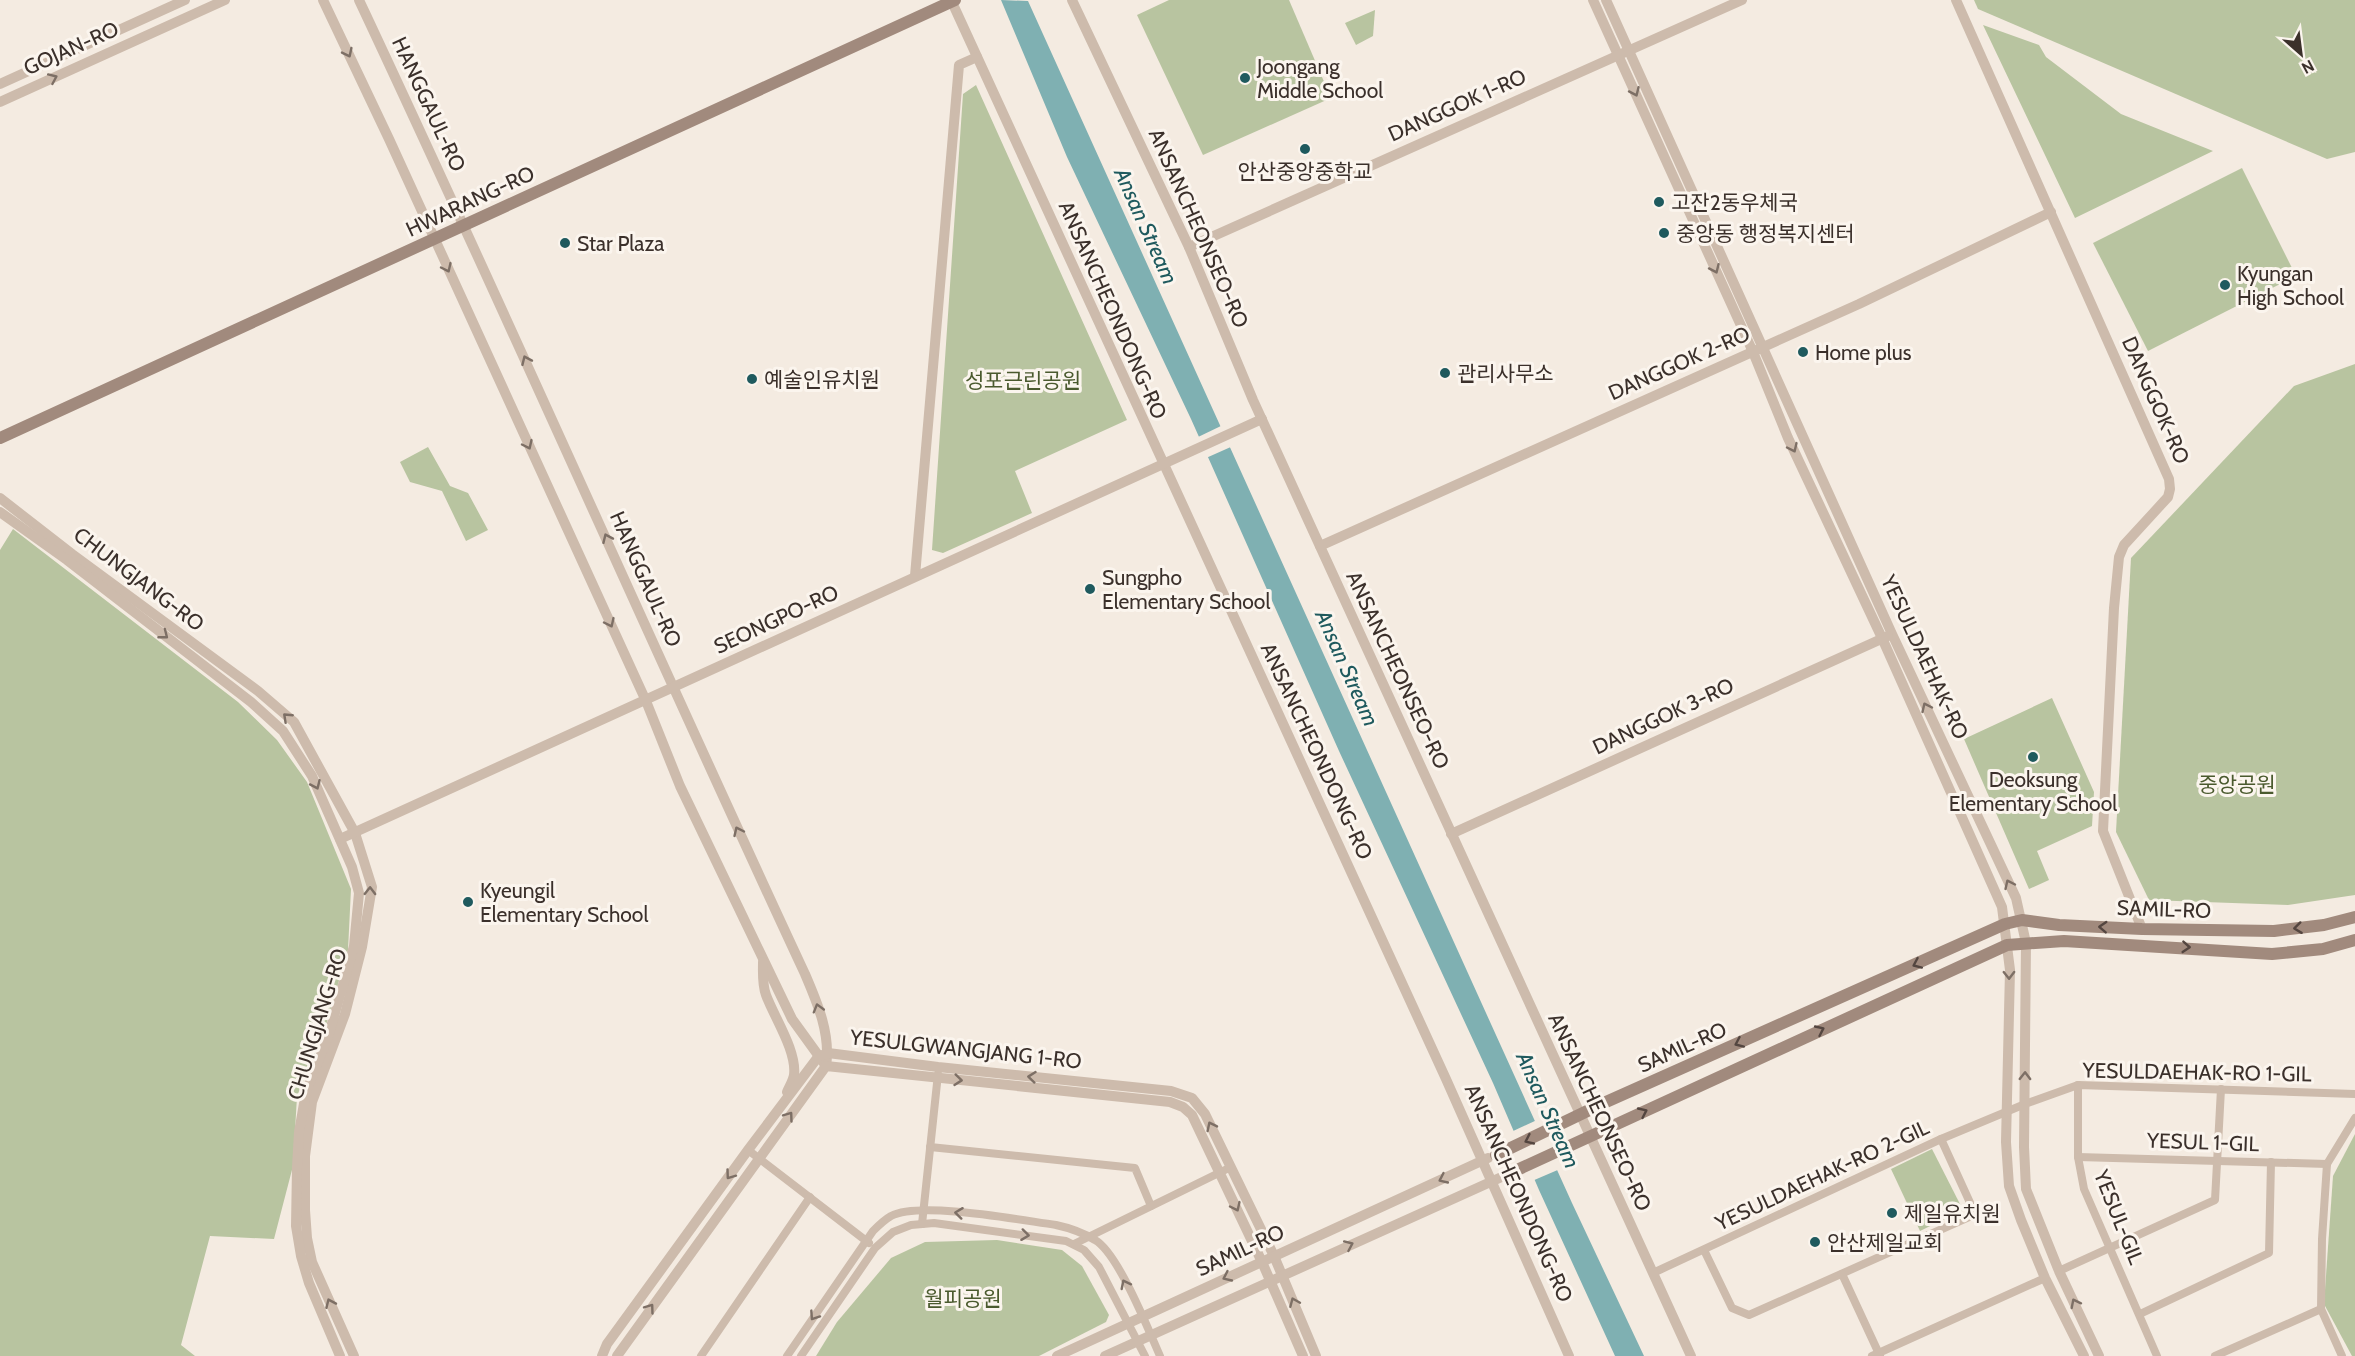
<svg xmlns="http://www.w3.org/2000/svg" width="2355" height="1356" font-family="Cabin,'Noto Sans KR',sans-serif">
  <rect width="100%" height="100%" fill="#f4ebe1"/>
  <g fill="#b8c4a0">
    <polygon points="1169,0 1289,0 1331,98 1203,155 1137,15"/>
    <polygon points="1974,0 2355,0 2355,152 2327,159 1978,9"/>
    <polygon points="1375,10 1373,36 1356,45 1345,23"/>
    <polygon points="1983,25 2039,45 2046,57 2121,114 2213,151 2075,218"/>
    <polygon points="976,85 1127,420 1015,471 1032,513 943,553 932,550 963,94"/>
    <polygon points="2242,168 2296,276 2148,351 2093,243"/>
    <polygon points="2355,364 2355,895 2288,905 2149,900 2116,832 2131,558 2294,386"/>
    <polygon points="428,447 450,486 468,493 488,530 466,541 442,491 410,482 400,462"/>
    <polygon points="13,529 238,702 277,740 307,782 351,889 348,950 324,1032 297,1096 293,1166 274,1239 210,1236 181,1345 195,1356 0,1356 0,550"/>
    <polygon points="2052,698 2094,792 2092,826 2037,851 2049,880 2029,889 1964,739"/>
    <polygon points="2355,1134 2355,1356 2352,1356 2324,1304 2333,1176"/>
    <polygon points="1932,1149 1963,1210 1920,1231 1891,1169"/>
    <polygon points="997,1240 1062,1250 1082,1266 1109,1315 1106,1322 1039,1356 816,1356 837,1322 891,1258 925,1242"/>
  </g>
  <polygon fill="#7fb0b2" points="1001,0 1028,1 1572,1203 1644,1356 1615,1356 1539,1190 1493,1083 1339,751 1191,419 1067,157"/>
  <g fill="#f4ebe1">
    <polygon points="1223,425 1233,446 1206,458 1196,438"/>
    <polygon points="1537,1120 1560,1169 1532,1181 1511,1132"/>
  </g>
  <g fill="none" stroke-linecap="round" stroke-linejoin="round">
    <g stroke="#cdbbac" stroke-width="8">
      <polyline points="2078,1085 2078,1157 2084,1189 2157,1356"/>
      <polyline points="930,1147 1135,1168 1151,1206"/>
      <polyline points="748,1150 869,1243"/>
      <polyline points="2078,1157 2327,1164"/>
      <polyline points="922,1224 938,1074"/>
      <polyline points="1074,1244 1231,1167"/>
      <polyline points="1704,1250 1732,1308 1749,1315 1969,1217 1972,1207 1941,1139"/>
      <polyline points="2059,1271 2215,1200 2221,1089"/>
      <polyline points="1653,1273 1941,1139 2025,1104 2078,1085 2355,1094"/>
      <polyline points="1842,1274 1880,1356"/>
      <polyline points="2140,1314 2269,1253 2271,1162"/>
      <polyline points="701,1356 810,1197"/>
      <path d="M787 1356 873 1231C878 1226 884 1220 891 1216 921 1201 1019 1220 1056 1225 1070 1228 1082 1232 1095 1240 1118 1253 1148 1329 1160 1356"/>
      <polyline points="801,1356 875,1248 893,1232 911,1225 934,1223 1066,1241 1084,1250 1099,1267 1145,1356"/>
      <polyline points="1872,1356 2045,1278"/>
      <polyline points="2215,1356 2321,1309"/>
      <polyline points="2342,1356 2321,1309 2322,1239 2327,1164 2355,1118"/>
    </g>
    <g stroke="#cdbbac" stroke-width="10">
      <polyline points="323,0 389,139 646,701 680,786 792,1019 826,1066"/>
      <path d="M359 0C511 323 654 650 805 974 817 1002 831 1034 826 1066"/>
      <polyline points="951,0 1446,1079 1569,1356"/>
      <polyline points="1072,0 1189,247 1253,400 1691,1356"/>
      <polyline points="1593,0 1753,352 1788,438 1882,638 2002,907 2010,970 2006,1142 2009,1186 2021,1220 2045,1278 2084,1356"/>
      <polyline points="1606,0 1892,634 2016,898 2026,943 2024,1147 2026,1189 2059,1271 2099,1356"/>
      <polyline points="1956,0 2169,479 2170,489 2168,497 2124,545 2119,557 2114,608 2103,831 2142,929"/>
      <polyline points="0,84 185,0"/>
      <polyline points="0,102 225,0"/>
      <polyline points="1189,247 1742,0"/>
      <polyline points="0,498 72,554 258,691 294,722 355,833 372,887 362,947 345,1014 312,1102 305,1156 305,1210 307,1238 312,1262 354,1356"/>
      <polyline points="0,512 67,560 251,702 283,731 312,776 352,867 359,893 354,946 329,1034 306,1092 299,1132 297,1167 296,1226 301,1256 309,1283 340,1356"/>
      <polyline points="1320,546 1859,304 2051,212"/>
      <polyline points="915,576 959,65 977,57"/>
      <polyline points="1451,834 1888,636"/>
      <polyline points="340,839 1262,419"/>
      <path d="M763 962C763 973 762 984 766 995 774 1017 797 1051 794 1075 793 1081 789 1087 787 1092"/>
      <polyline points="602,1356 607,1344 748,1150 818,1057 828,1053 938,1067 1171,1091 1192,1098 1205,1114 1274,1256 1316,1356"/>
      <polyline points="617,1356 826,1066 1170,1102 1183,1107 1192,1115 1262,1262 1303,1356"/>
      <polyline points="1057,1356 1488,1158"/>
      <polyline points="1105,1356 1506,1175"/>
    </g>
    <g stroke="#a18a7d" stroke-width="12">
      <polyline points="0,438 955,0"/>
      <polyline points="1496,1155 1606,1102 2005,924 2022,920 2059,925 2142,929 2274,931 2324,925 2355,917"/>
      <polyline points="1506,1175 2007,945 2064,941 2272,954 2323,949 2355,940"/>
    </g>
  </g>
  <defs><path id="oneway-chevron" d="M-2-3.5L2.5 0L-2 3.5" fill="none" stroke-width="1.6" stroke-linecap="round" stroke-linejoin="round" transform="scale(1.5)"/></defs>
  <g stroke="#7d6f65">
    <use href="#oneway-chevron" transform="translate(348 53) rotate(64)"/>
    <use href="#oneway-chevron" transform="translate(53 78) rotate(-24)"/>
    <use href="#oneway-chevron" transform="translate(1635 92) rotate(66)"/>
    <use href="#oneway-chevron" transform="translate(447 268) rotate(65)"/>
    <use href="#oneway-chevron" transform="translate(1715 269) rotate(66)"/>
    <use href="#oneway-chevron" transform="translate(526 360) rotate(-114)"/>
    <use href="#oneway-chevron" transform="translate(528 445) rotate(65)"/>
    <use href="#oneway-chevron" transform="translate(1793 448) rotate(65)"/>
    <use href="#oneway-chevron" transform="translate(607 538) rotate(-114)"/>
    <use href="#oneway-chevron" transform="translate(610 623) rotate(65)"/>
    <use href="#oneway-chevron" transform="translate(164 635) rotate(38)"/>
    <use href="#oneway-chevron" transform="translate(1926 707) rotate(-115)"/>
    <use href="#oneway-chevron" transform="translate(287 717) rotate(-137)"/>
    <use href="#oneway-chevron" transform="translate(316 785) rotate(66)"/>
    <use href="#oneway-chevron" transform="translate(738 831) rotate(-115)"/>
    <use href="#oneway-chevron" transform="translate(2009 884) rotate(-115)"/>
    <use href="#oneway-chevron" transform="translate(370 891) rotate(-89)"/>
    <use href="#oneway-chevron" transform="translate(2009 975) rotate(89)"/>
    <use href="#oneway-chevron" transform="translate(818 1008) rotate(-106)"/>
    <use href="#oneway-chevron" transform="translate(2025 1076) rotate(-89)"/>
    <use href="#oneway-chevron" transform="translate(1032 1077) rotate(-174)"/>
    <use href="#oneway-chevron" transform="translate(958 1080) rotate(6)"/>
    <use href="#oneway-chevron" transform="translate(789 1116) rotate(-54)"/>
    <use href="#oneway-chevron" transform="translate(1211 1126) rotate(-116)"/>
    <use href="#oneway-chevron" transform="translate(730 1175) rotate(126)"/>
    <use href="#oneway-chevron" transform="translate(1443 1179) rotate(155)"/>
    <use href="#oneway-chevron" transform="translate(1236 1207) rotate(65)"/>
    <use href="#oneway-chevron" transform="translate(959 1213) rotate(-173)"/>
    <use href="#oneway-chevron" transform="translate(1025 1235) rotate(7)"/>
    <use href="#oneway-chevron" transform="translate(1349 1245) rotate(-24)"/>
    <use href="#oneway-chevron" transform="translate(1227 1277) rotate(155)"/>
    <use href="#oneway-chevron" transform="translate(1125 1284) rotate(-117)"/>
    <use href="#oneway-chevron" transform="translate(1294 1302) rotate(-113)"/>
    <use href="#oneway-chevron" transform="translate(330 1303) rotate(-114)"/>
    <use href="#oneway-chevron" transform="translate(2075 1303) rotate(-117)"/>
    <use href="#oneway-chevron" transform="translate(650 1308) rotate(-54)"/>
    <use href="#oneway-chevron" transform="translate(814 1316) rotate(124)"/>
  </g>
  <g stroke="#544640">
    <use href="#oneway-chevron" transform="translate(2103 927) rotate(-177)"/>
    <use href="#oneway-chevron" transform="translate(2298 928) rotate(173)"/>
    <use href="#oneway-chevron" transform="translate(2186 947) rotate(4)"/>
    <use href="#oneway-chevron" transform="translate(1917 964) rotate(156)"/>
    <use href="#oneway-chevron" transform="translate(1820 1030) rotate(-25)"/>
    <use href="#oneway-chevron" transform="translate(1739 1043) rotate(156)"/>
    <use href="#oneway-chevron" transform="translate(1643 1112) rotate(-25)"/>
    <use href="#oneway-chevron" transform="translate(1529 1140) rotate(155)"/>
  </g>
  <g fill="#1f5a5e" stroke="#fbf5ee" stroke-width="2">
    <circle cx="1245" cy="78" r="6"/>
    <circle cx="1305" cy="149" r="6"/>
    <circle cx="1659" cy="202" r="6"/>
    <circle cx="1664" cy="233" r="6"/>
    <circle cx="565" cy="243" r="6"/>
    <circle cx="2225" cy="285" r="6"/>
    <circle cx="1803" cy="352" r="6"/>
    <circle cx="1445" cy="373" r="6"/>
    <circle cx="752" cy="379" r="6"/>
    <circle cx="1090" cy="589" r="6"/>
    <circle cx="2033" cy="757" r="6"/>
    <circle cx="468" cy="902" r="6"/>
    <circle cx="1892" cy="1213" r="6"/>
    <circle cx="1815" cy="1242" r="6"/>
  </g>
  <g text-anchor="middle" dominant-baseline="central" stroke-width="6" stroke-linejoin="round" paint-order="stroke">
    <g font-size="21" fill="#3b302b" stroke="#fbf5ee">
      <text transform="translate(71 48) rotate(-24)">GOJAN-RO</text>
      <text transform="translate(429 104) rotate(65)">HANGGAUL-RO</text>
      <text transform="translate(1457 105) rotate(-24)">DANGGOK 1-RO</text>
      <text transform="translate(470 201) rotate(-25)">HWARANG-RO</text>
      <text transform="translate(1199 228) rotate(66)">ANSANCHEONSEO-RO</text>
      <text transform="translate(1113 310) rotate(66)">ANSANCHEONDONG-RO</text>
      <text transform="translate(1679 363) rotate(-24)">DANGGOK 2-RO</text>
      <text transform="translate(2156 400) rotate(66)">DANGGOK-RO</text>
      <text transform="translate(139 579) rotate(37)">CHUNGJANG-RO</text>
      <text transform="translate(646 579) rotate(66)">HANGGAUL-RO</text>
      <text transform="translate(776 619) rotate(-25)">SEONGPO-RO</text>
      <text transform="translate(1925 657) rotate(65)">YESULDAEHAK-RO</text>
      <text transform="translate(1398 670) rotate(65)">ANSANCHEONSEO-RO</text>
      <text transform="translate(1663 716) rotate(-25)">DANGGOK 3-RO</text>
      <text transform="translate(1317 751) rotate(65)">ANSANCHEONDONG-RO</text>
      <text transform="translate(2164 909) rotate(2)">SAMIL-RO</text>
      <text transform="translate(317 1024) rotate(-73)">CHUNGJANG-RO</text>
      <text transform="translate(1682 1047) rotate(-24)">SAMIL-RO</text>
      <text transform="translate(966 1049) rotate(6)">YESULGWANGJANG 1-RO</text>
      <text transform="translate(2197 1072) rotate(1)">YESULDAEHAK-RO 1-GIL</text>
      <text transform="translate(1600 1112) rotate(65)">ANSANCHEONSEO-RO</text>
      <text transform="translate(2203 1142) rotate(2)">YESUL 1-GIL</text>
      <text transform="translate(1822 1175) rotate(-25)">YESULDAEHAK-RO 2-GIL</text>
      <text transform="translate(1519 1193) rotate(66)">ANSANCHEONDONG-RO</text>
      <text transform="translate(2119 1217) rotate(68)">YESUL-GIL</text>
      <text transform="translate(1240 1250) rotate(-25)">SAMIL-RO</text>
    </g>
    <g font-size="21" fill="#3b302b" stroke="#fbf5ee" text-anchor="start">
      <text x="1257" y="66">Joongang<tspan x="1257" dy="24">Middle School</tspan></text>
      <text x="1305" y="171" text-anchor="middle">안산중앙중학교</text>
      <text x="1671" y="202">고잔2동우체국</text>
      <text x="1676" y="233">중앙동 행정복지센터</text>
      <text x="577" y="243">Star Plaza</text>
      <text x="2237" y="273">Kyungan<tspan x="2237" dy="24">High School</tspan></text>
      <text x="1815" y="352">Home plus</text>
      <text x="1457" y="373">관리사무소</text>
      <text x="764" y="379">예술인유치원</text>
      <text x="1102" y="577">Sungpho<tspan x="1102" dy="24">Elementary School</tspan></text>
      <text x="2033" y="779" text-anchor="middle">Deoksung<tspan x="2033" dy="24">Elementary School</tspan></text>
      <text x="480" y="890">Kyeungil<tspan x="480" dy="24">Elementary School</tspan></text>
      <text x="1904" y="1213">제일유치원</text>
      <text x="1827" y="1242">안산제일교회</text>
    </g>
    <g font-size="21" fill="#4a5a2e" stroke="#fbf5ee">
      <text x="1023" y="380">성포근린공원</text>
      <text x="2237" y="784">중앙공원</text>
      <text x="963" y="1298">월피공원</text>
    </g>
    <g font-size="22" font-style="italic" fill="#1f5a5e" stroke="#fbf5ee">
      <text transform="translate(1146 226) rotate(66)">Ansan Stream</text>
      <text transform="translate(1347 668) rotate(66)">Ansan Stream</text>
      <text transform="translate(1548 1110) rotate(66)">Ansan Stream</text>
    </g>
  </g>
  <g transform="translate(2301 54) rotate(152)" stroke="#fbf5ee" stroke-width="4.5" paint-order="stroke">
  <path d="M0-4.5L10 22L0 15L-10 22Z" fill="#3b302b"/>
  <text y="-9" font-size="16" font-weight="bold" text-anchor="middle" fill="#3b302b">N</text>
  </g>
</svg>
